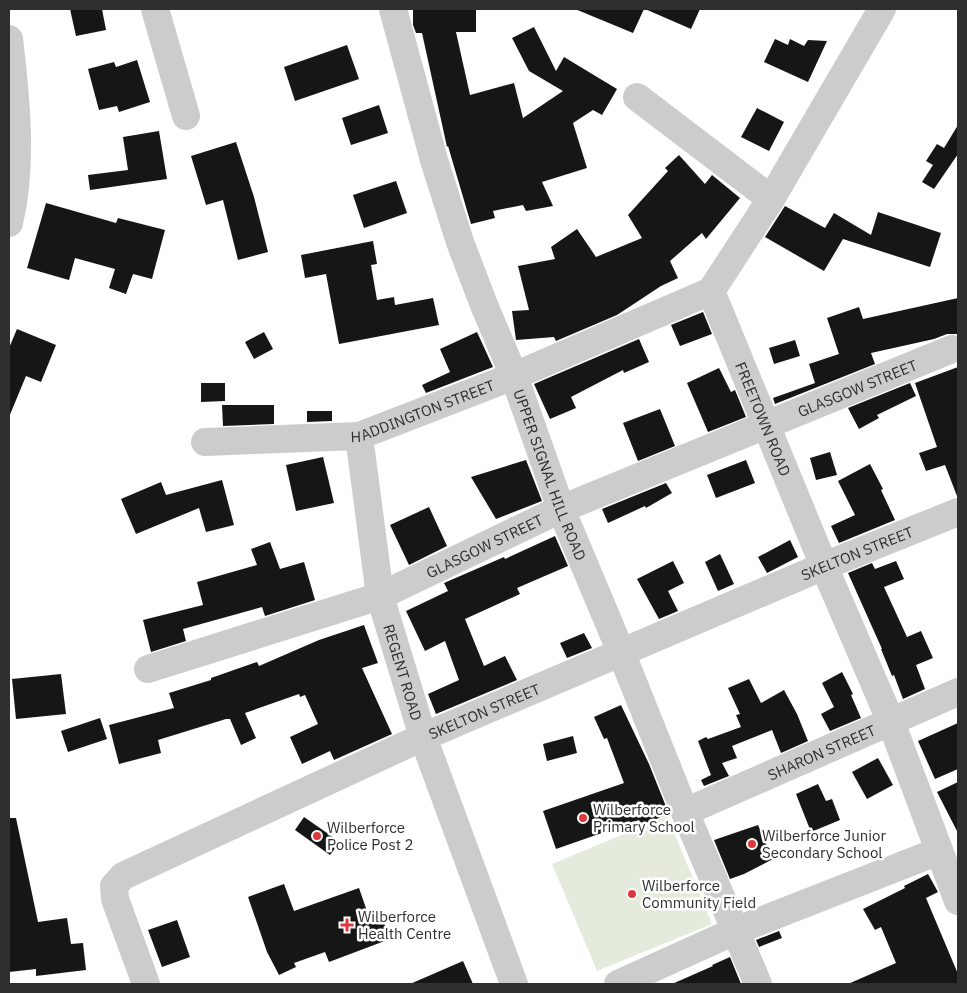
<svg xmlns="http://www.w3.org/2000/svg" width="967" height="993" font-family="'IBM Plex Sans',sans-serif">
  <rect width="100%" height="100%" fill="#fff"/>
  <polygon fill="#e4ebdd" points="667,816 712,924 597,971 552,864"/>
  <g fill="#161616">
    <polygon points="70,9 102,9 106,30 76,36"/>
    <polygon points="476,9 476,32 456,32 470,95 514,83 523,118 563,91 529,71 512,38 534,27 556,71 564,57 617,89 602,115 593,110 573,123 587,168 542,182 553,206 526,211 523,205 493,211 495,218 471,224 448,146 447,147 422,33 416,33 413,25 413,10"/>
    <polygon points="575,9 644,9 633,33"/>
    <polygon points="645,9 700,9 691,29"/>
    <polygon points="775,39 788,45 790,39 804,46 808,40 827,41 808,82 764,62"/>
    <polygon points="347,45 359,79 295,101 284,67"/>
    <polygon points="137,60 150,102 119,112 117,106 99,110 88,69 114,62 116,67"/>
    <polygon points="379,105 388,133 351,145 342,118"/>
    <polygon points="757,108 784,122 769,151 741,137"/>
    <polygon points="958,125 958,154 934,189 922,182 933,165 926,161 937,144 944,148"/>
    <polygon points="159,131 167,179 90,190 88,175 128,170 123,137"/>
    <polygon points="236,142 254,197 268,252 238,260 223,200 206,205 191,156"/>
    <polygon points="679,155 705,184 712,175 740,198 706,239 702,233 670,261 678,278 661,286 617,315 556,341 554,337 516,340 512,311 529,310 518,266 555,259 551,247 577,229 596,257 642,238 628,215 668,171 665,168"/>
    <polygon points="396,181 407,213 364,228 353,195"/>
    <polygon points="46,203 116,223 118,218 165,230 152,279 133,274 126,294 109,288 115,269 75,258 69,280 27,268"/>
    <polygon points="785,206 825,228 834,213 871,235 878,212 941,233 930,267 843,239 824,271 765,237"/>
    <polygon points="373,241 377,264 371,265 377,300 394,297 395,305 433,298 439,325 339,344 326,274 305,278 301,255"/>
    <polygon points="958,298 958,334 947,334 934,339 871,353 875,364 775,404 773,398 815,383 809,364 839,354 827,318 859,307 863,319"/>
    <polygon points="703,312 712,334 680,346 671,325"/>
    <polygon points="17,329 56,345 41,382 26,376 9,417 9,348"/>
    <polygon points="264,332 273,349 254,359 245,342"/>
    <polygon points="477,332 493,367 426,393 422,385 450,372 440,349"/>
    <polygon points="639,339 649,362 624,373 623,370 571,397 576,408 550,419 534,384"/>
    <polygon points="795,340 800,356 774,364 769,348"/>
    <polygon points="958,367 958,496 957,496 945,465 926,471 919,453 937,447 915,383"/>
    <polygon points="719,368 731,392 735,390 746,417 708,432 687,383"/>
    <polygon points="201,383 225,383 225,401 201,402"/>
    <polygon points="910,383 916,396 877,415 879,418 859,429 848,408"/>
    <polygon points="222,405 274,405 274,424 223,426"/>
    <polygon points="660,409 675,446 638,461 623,423"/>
    <polygon points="307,411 332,411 332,421 307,422"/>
    <polygon points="830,452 837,475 816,480 810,458"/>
    <polygon points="323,457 334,503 296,511 286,465"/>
    <polygon points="526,460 542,501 496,519 471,477"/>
    <polygon points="746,460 755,483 716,498 707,475"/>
    <polygon points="870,464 883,489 881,490 895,520 839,543 831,526 855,515 838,481"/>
    <polygon points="222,480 234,525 206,532 199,508 136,534 121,499 161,482 166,495"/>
    <polygon points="666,483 672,493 646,508 645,506 608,523 602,509"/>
    <polygon points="429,507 447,546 409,565 390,525"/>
    <polygon points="555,536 568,566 517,588 520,594 465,619 484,666 505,656 517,680 436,714 428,694 459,680 445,641 425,651 406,611 448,591 444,583 504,557 505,559"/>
    <polygon points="790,540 798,557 767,573 758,557"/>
    <polygon points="270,542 280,569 304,562 315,600 265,616 262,607 183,629 186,641 151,652 143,620 203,605 197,582 257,565 251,549"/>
    <polygon points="720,554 734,584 718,591 705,562"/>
    <polygon points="673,561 684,583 668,591 678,611 659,619 637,579"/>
    <polygon points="896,561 904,579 884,587 907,637 921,631 933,658 916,665 925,689 903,699 894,675 892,676 881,649 882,649 848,573 872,563 875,569"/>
    <polygon points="364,625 378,663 362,668 392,734 334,760 330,751 302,764 290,737 318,724 305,695 300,697 299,694 245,713 256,738 241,745 230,719 226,719 158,740 161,753 119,764 109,725 174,708 169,693 211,680 211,678 257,662 259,666 319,640"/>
    <polygon points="584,633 592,648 567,658 560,643"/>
    <polygon points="842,672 853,694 851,695 861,718 830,731 821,714 834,707 822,683"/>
    <polygon points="61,674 66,714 16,719 12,679"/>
    <polygon points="749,679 761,703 784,690 797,714 808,741 781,753 772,730 732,746 737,758 722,763 729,776 704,786 701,780 711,775 698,741 706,737 708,739 741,727 736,715 740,714 728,688"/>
    <polygon points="621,705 649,764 669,814 641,825 639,820 556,849 543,811 624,783 607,738 604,739 594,717"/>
    <polygon points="100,718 107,739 68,752 61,731"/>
    <polygon points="958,723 958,769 935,779 918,741"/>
    <polygon points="573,736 577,753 547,761 543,744"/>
    <polygon points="878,758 893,785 867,799 852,772"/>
    <polygon points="958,782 958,833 937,792"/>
    <polygon points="818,784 826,801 832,799 840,820 811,832 796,794"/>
    <polygon points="304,817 340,842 330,855 295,830"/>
    <polygon points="9,818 16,818 38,922 67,918 71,944 83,943 86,970 36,976 36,969 9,972"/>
    <polygon points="758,825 773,859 744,874 730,879 714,840"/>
    <polygon points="928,874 938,892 926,898 958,974 958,984 848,984 896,963 881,927 875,930 863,909 905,888 904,886"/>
    <polygon points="284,884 294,911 359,888 368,914 379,910 390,939 329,962 325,952 294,963 296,967 279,975 267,952 248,897"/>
    <polygon points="177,920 190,957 162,967 148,930"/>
    <polygon points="779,931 782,938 759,947 756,940"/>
    <polygon points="730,957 741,984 672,984 713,966 712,965"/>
    <polygon points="463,961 473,984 410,984"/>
  </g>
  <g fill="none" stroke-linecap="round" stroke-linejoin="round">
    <g stroke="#ccc" stroke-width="28">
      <polyline points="155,9 186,116"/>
      <path id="s1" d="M393 9 434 160 460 242 484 305 514 376 561 509 621 652 685 812 758 984"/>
      <path id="s2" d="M882 9 771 199 711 291 824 566 891 722 958 901"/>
      <path d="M9 39C16 98 23 165 9 223"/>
      <polyline points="637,97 771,199"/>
      <path id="s3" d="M359 436 380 596 423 737 514 984"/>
      <path id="s4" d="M205 442 359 436 514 376 711 291"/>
      <path id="s5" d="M148 669 380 596 561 509 952 349"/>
      <path id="s6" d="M685 812 958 692"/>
      <path id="s7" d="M146 984 115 899 114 886 123 876 423 737 824 566 958 512"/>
      <polyline points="618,984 735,931 939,851"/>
    </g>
  </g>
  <g fill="#dd393d" stroke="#fff" stroke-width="2">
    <circle cx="583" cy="818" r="5"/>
    <circle cx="317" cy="836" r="5"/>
    <circle cx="752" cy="844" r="5"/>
    <circle cx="632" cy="894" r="5"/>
    <path d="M344.5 917.5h5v5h5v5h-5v5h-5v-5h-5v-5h5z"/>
  </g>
  <g text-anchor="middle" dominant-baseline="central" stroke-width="5" stroke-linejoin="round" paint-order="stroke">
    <g font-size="15" fill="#2f2f2f" stroke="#fff">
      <text stroke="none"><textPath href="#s5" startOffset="764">GLASGOW STREET</textPath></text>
      <text stroke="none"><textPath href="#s4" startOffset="222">HADDINGTON STREET</textPath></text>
      <text stroke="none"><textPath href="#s2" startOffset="468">FREETOWN ROAD</textPath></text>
      <text stroke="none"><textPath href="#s1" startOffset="492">UPPER SIGNAL HILL ROAD</textPath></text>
      <text stroke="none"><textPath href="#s5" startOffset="359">GLASGOW STREET</textPath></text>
      <text stroke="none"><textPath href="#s7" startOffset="919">SKELTON STREET</textPath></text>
      <text stroke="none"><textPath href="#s3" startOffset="241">REGENT ROAD</textPath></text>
      <text stroke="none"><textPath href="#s7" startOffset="514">SKELTON STREET</textPath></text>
      <text stroke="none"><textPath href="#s6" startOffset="149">SHARON STREET</textPath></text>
    </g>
    <g font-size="15" fill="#2f2f2f" stroke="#fff" text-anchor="start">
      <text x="593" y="809">Wilberforce<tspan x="593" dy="17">Primary School</tspan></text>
      <text x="327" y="827">Wilberforce<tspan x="327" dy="17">Police Post 2</tspan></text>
      <text x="762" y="835">Wilberforce Junior<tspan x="762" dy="17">Secondary School</tspan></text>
      <text x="642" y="885">Wilberforce<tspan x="642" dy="17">Community Field</tspan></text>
      <text x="358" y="916">Wilberforce<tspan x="358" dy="17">Health Centre</tspan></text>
    </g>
  </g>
  <rect width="967" height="993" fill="none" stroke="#2f2f2f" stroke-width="20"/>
</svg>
